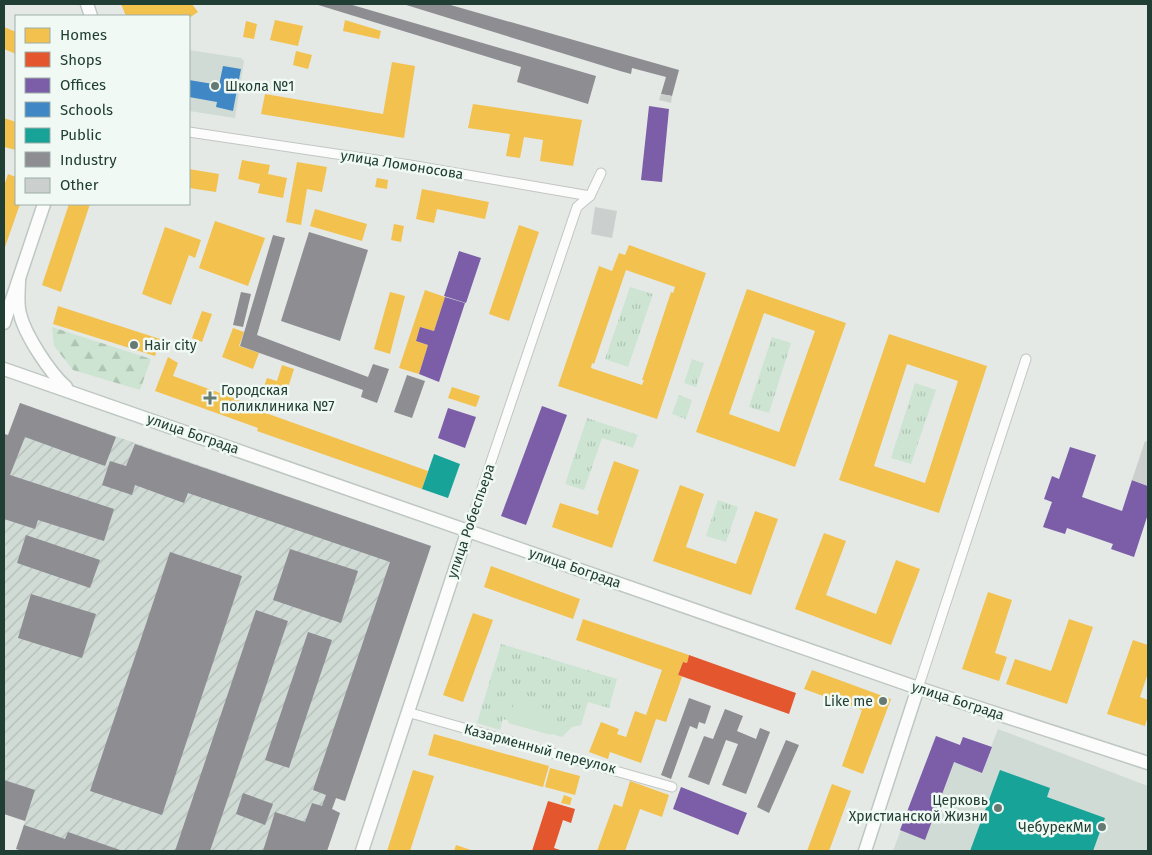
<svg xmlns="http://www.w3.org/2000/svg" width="1152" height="855" font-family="'Fira Sans',sans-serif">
  <defs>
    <pattern id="industrial-furrows" width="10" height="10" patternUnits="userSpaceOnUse" patternTransform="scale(1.25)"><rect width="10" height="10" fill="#d1dbd6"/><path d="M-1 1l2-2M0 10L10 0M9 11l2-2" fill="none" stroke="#b3bdb8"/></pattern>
    <pattern id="forest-firs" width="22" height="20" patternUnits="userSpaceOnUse" patternTransform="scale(1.25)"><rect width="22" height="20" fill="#cce4d1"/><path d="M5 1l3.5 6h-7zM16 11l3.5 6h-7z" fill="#afc5b4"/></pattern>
    <pattern id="park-tufts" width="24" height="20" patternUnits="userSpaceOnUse" patternTransform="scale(1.25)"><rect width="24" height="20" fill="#cce4d1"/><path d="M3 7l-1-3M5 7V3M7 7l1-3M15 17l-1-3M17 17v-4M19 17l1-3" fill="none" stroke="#afc5b4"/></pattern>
  </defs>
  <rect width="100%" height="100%" fill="#e4e9e6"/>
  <g fill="#d1dbd6">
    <polygon points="189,50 241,58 244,61 235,118 189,111"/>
    <polygon points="998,729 1148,786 1148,851 893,851 936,736 960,745 963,737 991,747"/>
  </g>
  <polygon fill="url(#industrial-furrows)" points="20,403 431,546 345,801 336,798 332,809 340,813 327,851 22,851 16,849 25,821 4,814 4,434 8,435"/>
  <polygon fill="url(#forest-firs)" points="52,327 151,359 140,390 73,370 54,346"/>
  <g fill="url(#park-tufts)">
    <polygon points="630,287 653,294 628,367 605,359"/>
    <polygon points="772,337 791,343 769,413 749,407"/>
    <polygon points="692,359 704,363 696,387 684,383"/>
    <polygon points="915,383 936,390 911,464 891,458"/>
    <polygon points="679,395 692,400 686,419 672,414"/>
    <polygon points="587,418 638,435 633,448 602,438 584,490 565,484"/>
    <polygon points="718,500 738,507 726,542 706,536"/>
    <polygon points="501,644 617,679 609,708 588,702 581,725 572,727 562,737 503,719 500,730 477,723"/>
  </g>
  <polygon fill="#cce4d1" points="515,700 557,712 551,735 508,723"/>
  <g fill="#f2c14e" fill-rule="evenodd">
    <polygon points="121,4 192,4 198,12 189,18 126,16"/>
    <polygon points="275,20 303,26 298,46 270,40"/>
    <polygon points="345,20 381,31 379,39 343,31"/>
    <polygon points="246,21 257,24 254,39 243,37"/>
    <polygon points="4,27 16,32 16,54 4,49"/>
    <polygon points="296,51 312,55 308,69 293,65"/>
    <polygon points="392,62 415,66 404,138 261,114 265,94 383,114"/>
    <polygon points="473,104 582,120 573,166 540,161 543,140 524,137 520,158 506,156 510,134 468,128"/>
    <polygon points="4,118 16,122 16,150 4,147"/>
    <polygon points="242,160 270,165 268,174 287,178 283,198 258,193 260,184 238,179"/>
    <polygon points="297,162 327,167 322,192 307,189 301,225 286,222"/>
    <polygon points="189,169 219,174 216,192 189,188"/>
    <polygon points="8,174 16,177 16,204 20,204 4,250 4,186"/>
    <polygon points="377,178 388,180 387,189 375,187"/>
    <polygon points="422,189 489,202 485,219 437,209 434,223 416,219"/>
    <polygon points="69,204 90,204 61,292 42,285"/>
    <polygon points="315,209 367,224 362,241 310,226"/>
    <polygon points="215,221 265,238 248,286 199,268"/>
    <polygon points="394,224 404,226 401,242 391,240"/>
    <polygon points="519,225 539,232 509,321 489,314"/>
    <polygon points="165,227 201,240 195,258 189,255 171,305 142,294"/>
    <path d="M629 245 706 273 657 419 558 386 599 266 612 271 619 253 625 255ZM626 270 675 287 673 293 671 292 642 380H644L642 385 591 368 592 363 594 364Z"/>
    <path d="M747 289 846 323 795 467 696 432ZM764 313 815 331 779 432 729 414Z"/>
    <polygon points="425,290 445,297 434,331 420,327 416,341 428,345 419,374 399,368"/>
    <polygon points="390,292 405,296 390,354 374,349"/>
    <polygon points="58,306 160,339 155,356 53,324"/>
    <polygon points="202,311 212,314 202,342 192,338"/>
    <polygon points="233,328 244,332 239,346 259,353 253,369 222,357"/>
    <path d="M889 334 987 366 939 513 839 480ZM907 364 958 381 925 483 874 466Z"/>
    <polygon points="168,357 178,363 173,376 264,409 263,412 428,471 422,489 257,431 258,428 155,391"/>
    <polygon points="282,365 294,369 285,397 263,389 267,378 277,381"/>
    <polygon points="452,387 480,396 476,407 448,398"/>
    <polygon points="614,461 639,470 612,548 552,527 560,503 598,515 599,511 597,510"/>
    <polygon points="680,485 704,494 686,547 736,564 755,511 778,519 751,595 653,561"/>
    <polygon points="824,533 846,541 826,595 876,614 896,560 920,569 891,645 795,609"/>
    <polygon points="491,566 580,599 573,619 484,587"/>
    <polygon points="988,592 1012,600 995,653 1007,657 999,681 962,669"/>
    <polygon points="473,613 493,620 463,702 443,695"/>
    <polygon points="583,619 689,655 687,663 683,662 678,675 682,677 666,722 656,719 641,763 610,752 608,759 589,752 601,722 619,729 617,734 626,737 635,711 646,715 662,670 576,640"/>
    <polygon points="1069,619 1093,627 1067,704 1006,684 1015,659 1051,671"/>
    <polygon points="1133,640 1148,645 1148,673 1140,697 1148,700 1148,715 1145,726 1107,714"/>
    <polygon points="812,670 891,699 863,774 842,766 862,710 804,689"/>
    <polygon points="434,734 549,766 543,787 428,755"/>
    <polygon points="550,768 580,776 575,795 545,787"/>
    <polygon points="413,770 434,776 410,851 387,851"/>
    <polygon points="630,781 669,795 662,817 640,809 625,851 597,851 614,804 622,807"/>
    <polygon points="832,784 851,791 829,851 807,851"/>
    <polygon points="564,795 572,798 570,805 561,803"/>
    <polygon points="456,845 474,851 454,851"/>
  </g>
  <g fill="#e4572e">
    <polygon points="689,655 796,693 789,714 678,675 683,662 687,663"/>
    <polygon points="548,801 575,809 571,823 563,820 554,848 563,851 532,851"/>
  </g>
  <g fill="#7b5ea7">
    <polygon points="649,106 669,109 662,182 641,180"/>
    <polygon points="459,251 481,258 466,303 444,296"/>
    <polygon points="445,297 465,303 439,382 419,374 428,345 416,341 420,327 434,331"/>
    <polygon points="542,406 567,415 526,525 501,516"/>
    <polygon points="448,408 476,417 465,448 438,438"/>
    <polygon points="1070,447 1096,455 1082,497 1122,511 1132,480 1148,486 1148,514 1134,557 1111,549 1113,544 1067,528 1065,534 1043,527 1052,502 1044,499 1052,476 1059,479"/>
    <polygon points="936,736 960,745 963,737 992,747 982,773 954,762 925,840 900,830"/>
    <polygon points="681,787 747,813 738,835 673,809"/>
  </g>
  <polygon fill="#3f88c5" points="223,66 241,69 233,111 216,107 217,102 189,97 189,80 219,85"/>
  <g fill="#17a398">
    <polygon points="434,454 460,464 448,498 422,489"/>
    <polygon points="1000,770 1050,788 1047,797 1105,818 1093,851 970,851"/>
  </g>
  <g fill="#8d8d92">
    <polygon points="315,4 349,4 596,76 588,104 517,82 521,67"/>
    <polygon points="403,4 447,4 679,70 672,96 661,94 666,77 632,68 631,74 620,71"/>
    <polygon points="309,232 368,250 340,341 281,321"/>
    <polygon points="273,235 285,238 257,335 368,377 373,364 389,369 377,403 361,397 363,390 240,346"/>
    <polygon points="241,292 251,294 243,327 233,325"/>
    <polygon points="407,375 425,381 412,418 394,412"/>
    <polygon points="20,403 116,437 105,466 25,437 10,475 114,509 104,541 38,520 35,529 4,519 4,434 8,435"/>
    <polygon points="135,444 431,546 345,801 336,798 332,809 340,813 327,851 263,851 275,812 305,822 312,803 322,806 326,795 313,790 390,562 188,493 184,503 135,485 132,495 102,485 110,461 126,466"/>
    <polygon points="26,535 100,560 90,588 17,563"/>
    <polygon points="290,549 358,571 341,623 273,600"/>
    <polygon points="170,552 242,576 162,815 90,791"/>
    <polygon points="31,594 96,614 82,658 18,638"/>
    <polygon points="256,610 288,621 210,851 175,851"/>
    <polygon points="308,632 332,640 289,768 265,760"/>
    <polygon points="689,698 711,706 705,724 699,722 697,729 690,726 671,779 661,775"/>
    <polygon points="725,709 743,716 737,731 756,739 760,728 770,732 746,794 722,785 738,744 726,740 709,785 688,777 704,736 713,739"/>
    <polygon points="786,740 799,745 769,813 757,807"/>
    <polygon points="4,780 35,790 25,821 4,814"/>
    <polygon points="243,793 273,804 265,825 236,814"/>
    <polygon points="24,825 65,839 68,832 123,851 22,851 16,849"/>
  </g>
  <g fill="#cbd0ce">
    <polygon points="661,94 672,96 671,103 659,100"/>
    <polygon points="595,207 617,211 612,238 591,234"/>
    <polygon points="1145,441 1148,442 1148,486 1132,480"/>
  </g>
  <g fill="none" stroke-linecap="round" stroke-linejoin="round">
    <g stroke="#c1c6c3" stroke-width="11">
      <g id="street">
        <polyline points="189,132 410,165 590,196"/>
        <polyline points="468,530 577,207 590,196 601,173"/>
        <polyline points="918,688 1026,359"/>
        <polyline points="407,712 672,787"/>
      </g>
    </g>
    <g stroke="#bfc7c3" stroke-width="15">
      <g id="secondary">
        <polyline points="87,4 91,16"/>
        <path d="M19 279C19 290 17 304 20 314 25 335 50 373 66 387"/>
        <polyline points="4,323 44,204"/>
        <polyline points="4,369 918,688 1148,763"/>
        <polyline points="362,851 468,530"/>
        <polyline points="865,851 918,688"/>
      </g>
    </g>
    <use href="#street" stroke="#fbfcfb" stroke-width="9"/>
    <use href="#secondary" stroke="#fbfcfb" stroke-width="12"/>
  </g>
  <g fill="#657a72" stroke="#f1f9f4" stroke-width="2">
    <circle cx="215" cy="86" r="5"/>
    <circle cx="134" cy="345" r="5"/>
    <path d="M207.5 390.5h5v5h5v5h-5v5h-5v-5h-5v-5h5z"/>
    <circle cx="883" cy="701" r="5"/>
    <circle cx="998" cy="808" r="5"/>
    <circle cx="1102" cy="827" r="5"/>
  </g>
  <g text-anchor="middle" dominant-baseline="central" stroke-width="5" stroke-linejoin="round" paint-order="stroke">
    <g font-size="14" fill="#203e33" stroke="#f1f9f4" text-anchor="start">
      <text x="225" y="86">Школа №1</text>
      <text x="144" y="345">Hair city</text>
      <text x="221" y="390">Городская<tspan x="221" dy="16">поликлиника №7</tspan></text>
      <text x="873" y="701" text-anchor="end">Like me</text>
      <text x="988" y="800" text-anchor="end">Церковь<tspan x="988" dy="16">Христианской Жизни</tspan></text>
      <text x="1092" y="827" text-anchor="end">ЧебурекМи</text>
    </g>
    <g font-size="14" fill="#203e33" stroke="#f1f9f4">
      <text transform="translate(402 165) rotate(9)">улица Ломоносова</text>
      <text transform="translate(193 434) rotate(19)">улица Бограда</text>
      <text transform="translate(471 521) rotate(-71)">улица Робеспьера</text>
      <text transform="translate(575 568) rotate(19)">улица Бограда</text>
      <text transform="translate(958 701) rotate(18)">улица Бограда</text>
      <text transform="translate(540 749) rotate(15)">Казарменный переулок</text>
    </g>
  </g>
  <rect width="1152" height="855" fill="none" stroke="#203e33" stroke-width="10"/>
  <rect x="15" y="15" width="175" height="190" fill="#f1f9f4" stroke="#9daea7"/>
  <rect x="25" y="28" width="25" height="15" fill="#f2c14e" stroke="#9daea7"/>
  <text x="60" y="40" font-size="15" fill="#203e33">Homes</text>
  <rect x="25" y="52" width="25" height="15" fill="#e4572e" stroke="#9daea7"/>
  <text x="60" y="65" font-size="15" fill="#203e33">Shops</text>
  <rect x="25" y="78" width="25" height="15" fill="#7b5ea7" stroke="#9daea7"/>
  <text x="60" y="90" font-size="15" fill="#203e33">Offices</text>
  <rect x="25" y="102" width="25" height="15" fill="#3f88c5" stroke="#9daea7"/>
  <text x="60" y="115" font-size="15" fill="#203e33">Schools</text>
  <rect x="25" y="128" width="25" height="15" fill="#17a398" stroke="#9daea7"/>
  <text x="60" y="140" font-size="15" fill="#203e33">Public</text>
  <rect x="25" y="152" width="25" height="15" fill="#8d8d92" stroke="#9daea7"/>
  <text x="60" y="165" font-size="15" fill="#203e33">Industry</text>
  <rect x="25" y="178" width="25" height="15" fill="#cbd0ce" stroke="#9daea7"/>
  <text x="60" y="190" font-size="15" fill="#203e33">Other</text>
</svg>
